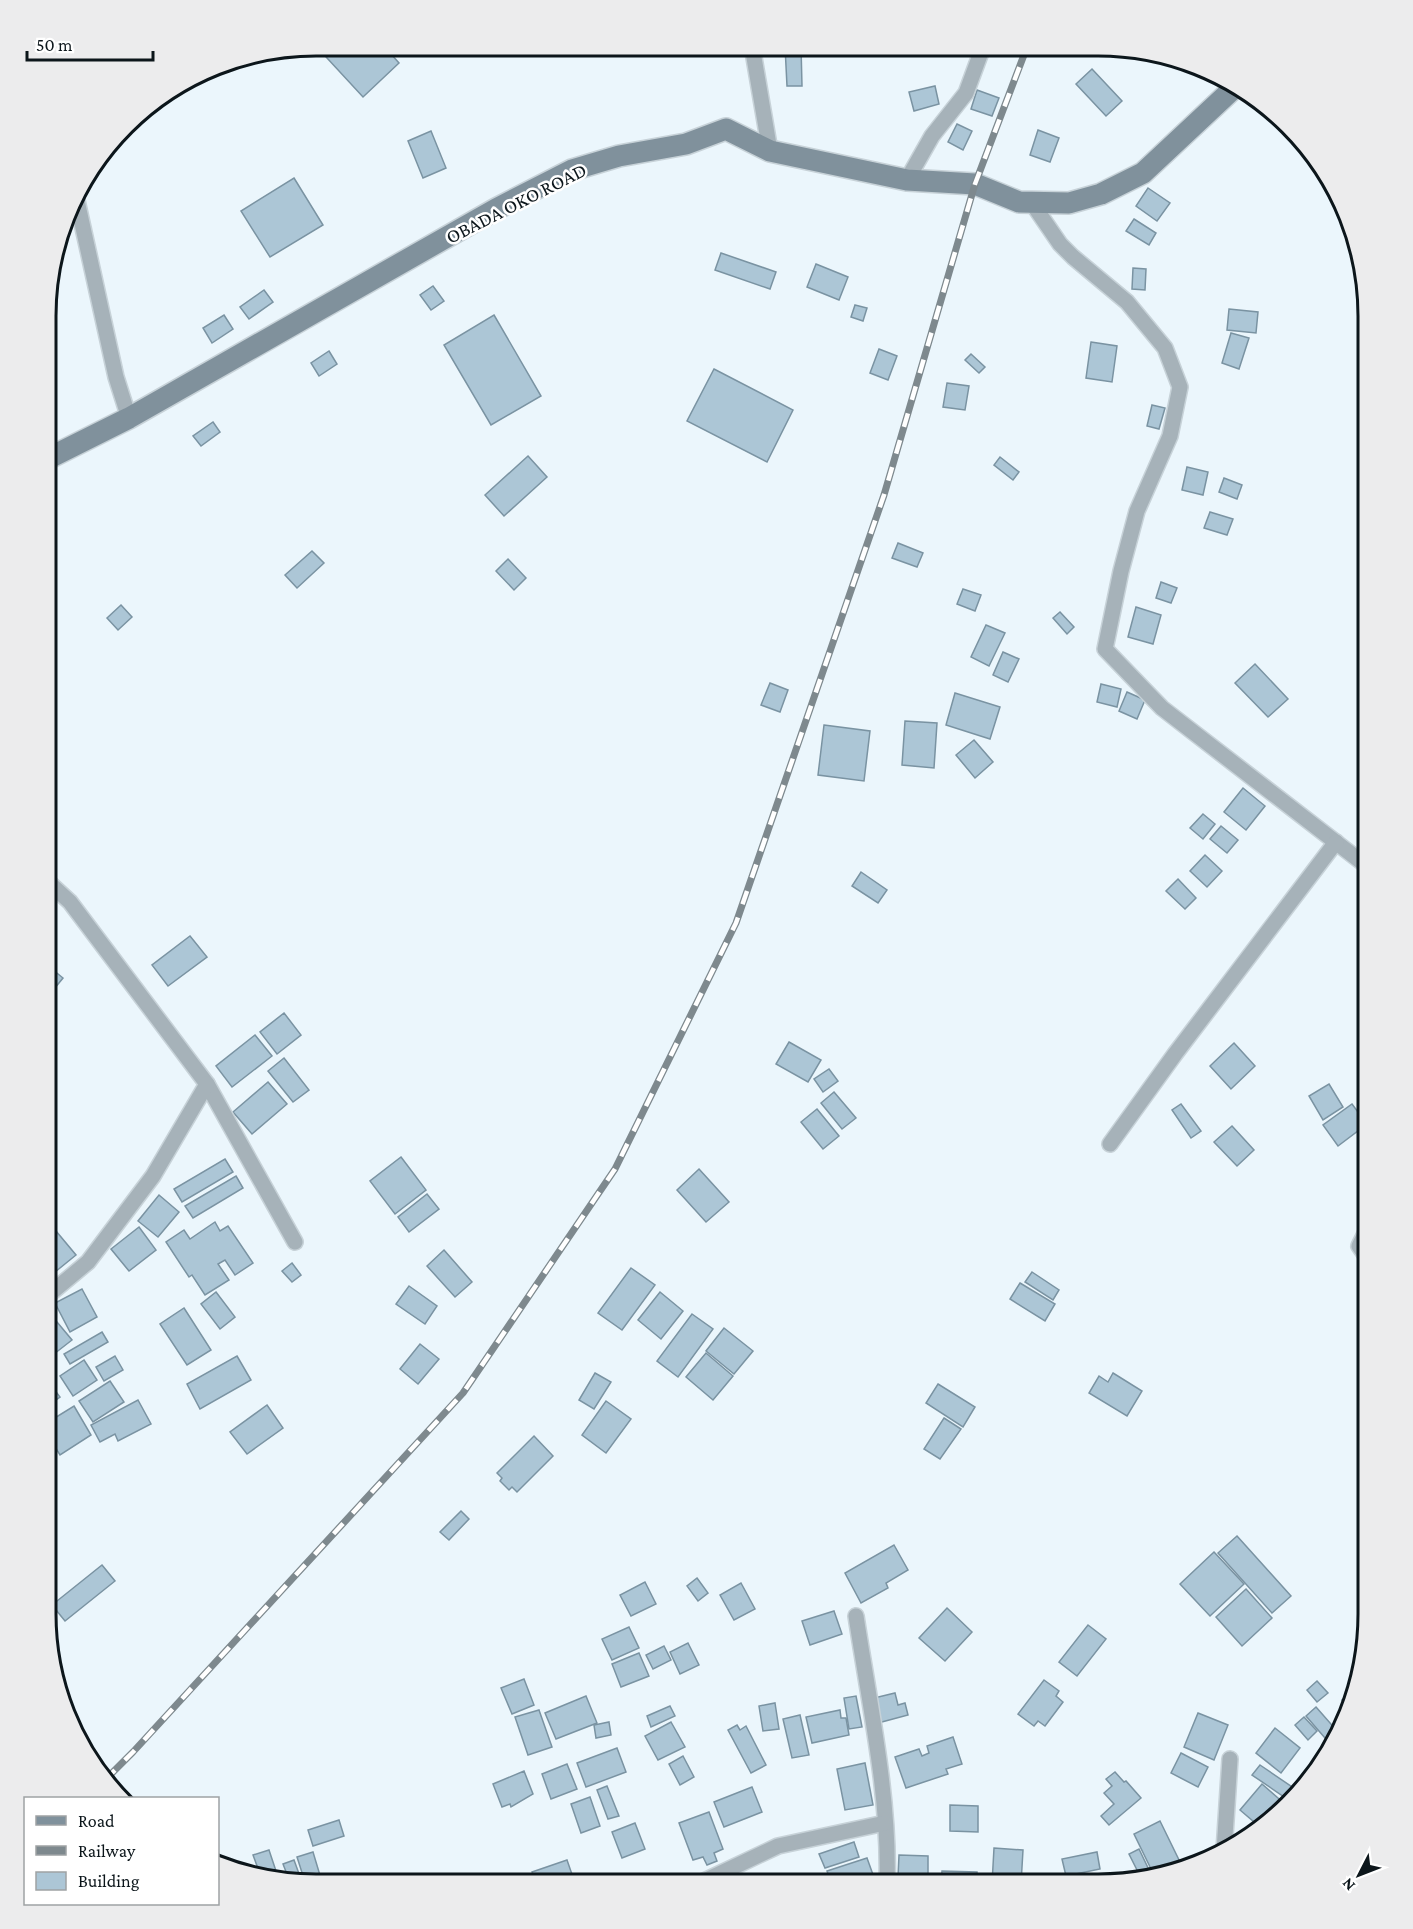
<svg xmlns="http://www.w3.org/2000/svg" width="1413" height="1929" font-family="'Crimson Pro',serif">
  <rect width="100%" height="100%" fill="#ebf6fc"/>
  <g fill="#acc6d6" stroke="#7a93a2" stroke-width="1.5">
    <polygon points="315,45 383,45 399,63 363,97"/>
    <polygon points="785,46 801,46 802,86 787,86"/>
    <polygon points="827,46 847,47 845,55 826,51"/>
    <polygon points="1092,69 1122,101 1106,116 1076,84"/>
    <polygon points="935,86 939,104 914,111 909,92"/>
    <polygon points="977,90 999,98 992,116 971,109"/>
    <polygon points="1262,101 1273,115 1270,117 1259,103"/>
    <polygon points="957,124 972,131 963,150 948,142"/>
    <polygon points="1038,130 1059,138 1050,162 1030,155"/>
    <polygon points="431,131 446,168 423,178 408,141"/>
    <polygon points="294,178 323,225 270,257 241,211"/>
    <polygon points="1148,188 1170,203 1157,221 1136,206"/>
    <polygon points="1134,219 1156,233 1149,245 1126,231"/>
    <polygon points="721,253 776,272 770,289 715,270"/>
    <polygon points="816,264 848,277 839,300 807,287"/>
    <polygon points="1133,268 1146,269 1145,290 1132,289"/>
    <polygon points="433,286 444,301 431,310 420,295"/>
    <polygon points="264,290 273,302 249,319 240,307"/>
    <polygon points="855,305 867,308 863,321 851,317"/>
    <polygon points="1229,309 1258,312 1256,333 1227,330"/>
    <polygon points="224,315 233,329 212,343 203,328"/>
    <polygon points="494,315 541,396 491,425 444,345"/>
    <polygon points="1231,333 1249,338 1239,369 1222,363"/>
    <polygon points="1091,342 1117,346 1112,382 1086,378"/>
    <polygon points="879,349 897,356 888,380 870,373"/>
    <polygon points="329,351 337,364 319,376 311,363"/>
    <polygon points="971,354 985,367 979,373 965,360"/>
    <polygon points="714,369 793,410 767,462 687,421"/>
    <polygon points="947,383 969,386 965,410 943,407"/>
    <polygon points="1152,405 1165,408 1159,429 1147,426"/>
    <polygon points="213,422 220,432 201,446 193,436"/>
    <polygon points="528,456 547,477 504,516 485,495"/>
    <polygon points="1000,457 1019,472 1013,480 994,465"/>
    <polygon points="1187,467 1208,472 1203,495 1182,490"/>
    <polygon points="1224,478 1242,485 1237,499 1219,492"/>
    <polygon points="1210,512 1233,519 1227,535 1204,528"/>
    <polygon points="898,543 923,553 917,567 892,558"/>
    <polygon points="312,551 324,563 297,588 285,575"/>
    <polygon points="508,559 526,578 514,590 496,571"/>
    <polygon points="1161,582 1177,588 1171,603 1156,598"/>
    <polygon points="963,589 981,595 975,611 957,604"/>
    <polygon points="121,605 132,617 118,630 107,618"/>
    <polygon points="1136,607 1161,615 1153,644 1128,637"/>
    <polygon points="1060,612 1074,627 1067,634 1053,618"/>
    <polygon points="986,625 1005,633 989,666 971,657"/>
    <polygon points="1003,652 1019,659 1008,682 993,675"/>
    <polygon points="1255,664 1288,699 1268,717 1235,683"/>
    <polygon points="770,683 788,690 780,712 761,705"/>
    <polygon points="1101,684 1121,689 1117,707 1097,702"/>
    <polygon points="1127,692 1145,700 1137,719 1119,711"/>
    <polygon points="955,693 1000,707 990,739 946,725"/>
    <polygon points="905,721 937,723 934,768 902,765"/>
    <polygon points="824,725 870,731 864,781 818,775"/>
    <polygon points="974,740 993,762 975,778 956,755"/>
    <polygon points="1243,788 1265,806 1246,830 1224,812"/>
    <polygon points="1203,814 1215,824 1203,839 1190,828"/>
    <polygon points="1221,826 1238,840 1227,853 1210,839"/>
    <polygon points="1205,855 1222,871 1207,887 1190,871"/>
    <polygon points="861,872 887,890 878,903 852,886"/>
    <polygon points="1178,879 1196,898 1185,909 1166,891"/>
    <polygon points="190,936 207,957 168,986 152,965"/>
    <polygon points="46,964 63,978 46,999"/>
    <polygon points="284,1013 301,1035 277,1054 260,1032"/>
    <polygon points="255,1035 272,1056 232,1087 216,1066"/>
    <polygon points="789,1042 821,1060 808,1082 776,1064"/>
    <polygon points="1234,1043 1255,1066 1231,1089 1210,1066"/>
    <polygon points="284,1058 309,1090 293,1102 268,1071"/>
    <polygon points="829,1069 838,1081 823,1092 814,1079"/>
    <polygon points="268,1082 287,1104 252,1134 233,1112"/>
    <polygon points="1329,1084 1343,1107 1323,1120 1309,1096"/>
    <polygon points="834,1092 856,1118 842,1129 821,1103"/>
    <polygon points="1181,1104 1201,1131 1191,1138 1172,1110"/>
    <polygon points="1352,1104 1367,1124 1338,1146 1323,1125"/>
    <polygon points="817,1109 839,1136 823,1149 801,1122"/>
    <polygon points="1232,1126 1254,1150 1237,1166 1214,1142"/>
    <polygon points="401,1157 426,1190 395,1214 370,1181"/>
    <polygon points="225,1159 233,1172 182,1202 174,1189"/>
    <polygon points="699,1169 729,1202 706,1222 677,1190"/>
    <polygon points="236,1176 243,1188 193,1218 185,1206"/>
    <polygon points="427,1194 439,1209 409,1232 398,1217"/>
    <polygon points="159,1195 179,1212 158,1237 138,1221"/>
    <polygon points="46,1219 76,1255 55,1272 46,1260"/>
    <polygon points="215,1222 220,1231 228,1226 253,1263 235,1275 225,1260 218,1264 229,1280 205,1295 192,1275 189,1277 166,1242 184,1230 190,1239"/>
    <polygon points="139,1227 156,1250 129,1271 111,1249"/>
    <polygon points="444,1250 472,1282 455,1297 427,1266"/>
    <polygon points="292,1263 301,1275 292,1282 282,1271"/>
    <polygon points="631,1268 655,1285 622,1330 598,1313"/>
    <polygon points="1032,1272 1059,1290 1053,1300 1025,1282"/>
    <polygon points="1020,1283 1055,1304 1045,1321 1010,1299"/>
    <polygon points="409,1286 437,1306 425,1324 396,1304"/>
    <polygon points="82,1289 97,1317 70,1332 55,1303"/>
    <polygon points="216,1292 235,1317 220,1329 201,1304"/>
    <polygon points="660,1292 683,1311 661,1339 638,1320"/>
    <polygon points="184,1308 211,1350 187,1365 160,1324"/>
    <polygon points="692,1314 713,1329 678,1377 657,1361"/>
    <polygon points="57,1322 72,1340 45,1361 46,1331"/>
    <polygon points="724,1328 753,1351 734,1374 706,1351"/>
    <polygon points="102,1332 108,1342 70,1364 64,1354"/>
    <polygon points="420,1344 439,1359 418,1384 400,1369"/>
    <polygon points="706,1353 733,1376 713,1400 686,1377"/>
    <polygon points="115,1356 123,1370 104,1381 96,1367"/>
    <polygon points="237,1356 251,1380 200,1409 187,1384"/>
    <polygon points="84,1360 97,1380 73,1396 60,1376"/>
    <polygon points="595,1373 611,1382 594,1409 579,1400"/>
    <polygon points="1113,1373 1142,1391 1127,1416 1089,1393 1099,1376 1108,1382"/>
    <polygon points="45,1377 60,1397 45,1408"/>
    <polygon points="110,1381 124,1402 93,1422 79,1401"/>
    <polygon points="938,1384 975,1407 963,1427 926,1403"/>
    <polygon points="138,1400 151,1424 118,1441 115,1434 100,1442 91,1425"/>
    <polygon points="606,1401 631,1419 606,1453 582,1435"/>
    <polygon points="267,1405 283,1428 247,1454 230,1432"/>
    <polygon points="74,1406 91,1435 60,1455 45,1431 45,1424"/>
    <polygon points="944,1418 961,1429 940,1459 924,1449"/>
    <polygon points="534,1436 553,1456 517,1492 512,1487 509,1490 500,1481 502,1478 497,1473"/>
    <polygon points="461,1511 469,1519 449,1540 440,1532"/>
    <polygon points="1237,1536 1291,1596 1272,1613 1218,1553"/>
    <polygon points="894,1545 908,1570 886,1583 888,1588 861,1603 845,1573"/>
    <polygon points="1214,1552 1244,1584 1210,1616 1180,1584"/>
    <polygon points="102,1565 115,1581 65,1621 52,1605"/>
    <polygon points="697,1578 708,1593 698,1601 687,1586"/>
    <polygon points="645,1582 656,1604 631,1616 620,1595"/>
    <polygon points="741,1583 755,1609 734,1620 720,1595"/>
    <polygon points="1246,1589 1272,1618 1242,1646 1216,1617"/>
    <polygon points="947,1608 972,1632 945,1661 919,1638"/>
    <polygon points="834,1611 842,1634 810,1645 802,1621"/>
    <polygon points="1088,1625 1106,1639 1077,1676 1059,1662"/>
    <polygon points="629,1627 639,1648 612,1660 602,1639"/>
    <polygon points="688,1643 699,1665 680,1674 670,1652"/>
    <polygon points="664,1646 671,1660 653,1669 646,1655"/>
    <polygon points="639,1653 649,1676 621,1687 612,1664"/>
    <polygon points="524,1679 534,1705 512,1714 501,1688"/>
    <polygon points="1044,1680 1059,1691 1056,1696 1063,1702 1045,1726 1038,1721 1034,1726 1018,1714"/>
    <polygon points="1317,1681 1328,1693 1317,1702 1307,1690"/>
    <polygon points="1356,1687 1354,1701 1350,1708 1342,1700"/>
    <polygon points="895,1693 898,1705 905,1703 908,1715 878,1723 874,1698"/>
    <polygon points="586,1696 597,1723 556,1739 545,1713"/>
    <polygon points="856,1696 862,1727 849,1729 844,1698"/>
    <polygon points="775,1703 779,1729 763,1731 759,1706"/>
    <polygon points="670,1706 675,1716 651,1727 647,1716"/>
    <polygon points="1316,1707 1338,1732 1331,1745 1306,1716"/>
    <polygon points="539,1710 552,1747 528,1755 515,1717"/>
    <polygon points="840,1710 841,1718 846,1718 849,1735 812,1743 806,1717"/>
    <polygon points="1198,1713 1228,1725 1214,1760 1184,1747"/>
    <polygon points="800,1715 809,1755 792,1758 783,1719"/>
    <polygon points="1304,1717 1317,1731 1308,1740 1295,1725"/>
    <polygon points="609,1722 611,1735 596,1738 594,1725"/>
    <polygon points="671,1722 685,1747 658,1760 645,1736"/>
    <polygon points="737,1725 740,1730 746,1726 766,1765 751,1773 728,1730"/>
    <polygon points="1275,1728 1300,1748 1281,1773 1256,1753"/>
    <polygon points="953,1737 962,1764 946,1769 948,1774 906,1788 895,1757 919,1749 922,1756 929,1753 927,1746"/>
    <polygon points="617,1748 626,1772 586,1787 577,1763"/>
    <polygon points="1181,1753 1208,1767 1198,1787 1171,1773"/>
    <polygon points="683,1756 694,1777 680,1785 669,1764"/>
    <polygon points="865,1763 873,1805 845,1810 837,1769"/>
    <polygon points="567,1764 577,1789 551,1799 542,1774"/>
    <polygon points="1260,1765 1298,1791 1290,1801 1252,1775"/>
    <polygon points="524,1771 533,1794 511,1807 510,1804 502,1807 493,1784"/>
    <polygon points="1115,1772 1124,1782 1126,1781 1141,1798 1109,1825 1101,1816 1114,1804 1104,1793 1112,1786 1106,1779"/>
    <polygon points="1262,1784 1286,1805 1275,1817 1260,1827 1240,1810"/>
    <polygon points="607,1786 619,1816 608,1819 597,1790"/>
    <polygon points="752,1787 762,1812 724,1827 714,1802"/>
    <polygon points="590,1797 600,1826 581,1833 571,1804"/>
    <polygon points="950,1805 978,1806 978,1832 950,1831"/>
    <polygon points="709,1812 723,1849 714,1853 717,1861 707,1865 703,1857 693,1860 679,1823"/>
    <polygon points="339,1820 344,1836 313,1846 308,1830"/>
    <polygon points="1160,1821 1181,1864 1152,1871 1134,1834"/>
    <polygon points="635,1823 645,1849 622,1858 612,1832"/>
    <polygon points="854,1842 859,1857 825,1868 819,1854"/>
    <polygon points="994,1848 1023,1850 1021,1884 992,1884"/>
    <polygon points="1139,1849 1150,1872 1139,1874 1129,1854"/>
    <polygon points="269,1850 277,1874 268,1877 260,1874 253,1855"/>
    <polygon points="313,1852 322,1882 305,1882 297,1857"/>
    <polygon points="1097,1852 1100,1869 1066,1876 1062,1859"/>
    <polygon points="899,1855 928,1856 928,1878 898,1877"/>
    <polygon points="867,1858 876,1883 831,1883 827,1871"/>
    <polygon points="294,1860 302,1882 290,1882 283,1864"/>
    <polygon points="567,1860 575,1883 536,1882 532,1872"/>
    <polygon points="942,1871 977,1872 977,1884 941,1884"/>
    <polygon points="426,1874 430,1882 411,1882 410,1881"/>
    <polygon points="1110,1874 1111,1881 1093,1884 1092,1876"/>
    <polygon points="1085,1877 1086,1884 1046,1884"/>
  </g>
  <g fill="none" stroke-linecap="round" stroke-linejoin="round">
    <g stroke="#c7d2d8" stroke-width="18">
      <g id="minor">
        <polyline points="752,46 770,151"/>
        <polyline points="907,180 932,136 966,93 983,47"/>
        <polyline points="76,196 116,377 129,418"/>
        <polyline points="1032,203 1060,244 1073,257 1127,302 1165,348 1180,387 1170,436 1137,511 1121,571 1105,649 1162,708 1368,867"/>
        <polyline points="46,880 70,902 207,1084 295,1242"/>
        <polyline points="1110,1144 1175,1054 1336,842"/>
        <polyline points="1368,1259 1359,1246 1368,1228"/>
        <polyline points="46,1297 88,1262 153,1176 207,1084"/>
        <path d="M856 1616C869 1702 890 1797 887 1883"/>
        <polyline points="1224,1851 1230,1759"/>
        <polyline points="700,1883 778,1846 885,1823"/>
      </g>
    </g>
    <g stroke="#c7d2d8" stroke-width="24">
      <polyline id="secondary" points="47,459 129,418 496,209 572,170 619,156 686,144 726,129 770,151 907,180 975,184 1019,202 1069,203 1101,194 1143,173 1236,86"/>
    </g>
    <use href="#minor" stroke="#a6b2b9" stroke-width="15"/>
    <use href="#secondary" stroke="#80919c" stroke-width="21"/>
    <g stroke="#7e898e" stroke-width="7">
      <polyline id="rail" points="105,1780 133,1752 463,1393 615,1169 736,923 884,495 975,184 1027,47"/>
    </g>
    <use href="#rail" stroke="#fff" stroke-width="4.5" stroke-dasharray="14" stroke-linecap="butt"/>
  </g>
  <g text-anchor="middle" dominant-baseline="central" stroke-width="5" stroke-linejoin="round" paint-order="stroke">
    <g font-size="20" fill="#0c161b" stroke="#fff">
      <text transform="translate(516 203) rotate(-27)">OBADA OKO ROAD</text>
    </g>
  </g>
  <path d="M0 0H1413V1929H0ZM316 56H1098A260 260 0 0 1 1358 316V1614A260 260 0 0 1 1098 1874H316A260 260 0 0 1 56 1614V316A260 260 0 0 1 316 56Z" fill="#ececed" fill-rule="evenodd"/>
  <path fill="none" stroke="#0c161b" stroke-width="3" d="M316 56H1098A260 260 0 0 1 1358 316V1614A260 260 0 0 1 1098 1874H316A260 260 0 0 1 56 1614V316A260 260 0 0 1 316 56Z"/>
  <rect x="24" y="1797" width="195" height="108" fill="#ffffff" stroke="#9ea2a4" stroke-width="1.5"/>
  <rect x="36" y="1816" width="30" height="9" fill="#80919c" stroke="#9ea2a4" stroke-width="1.5"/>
  <text x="78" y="1827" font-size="18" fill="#0c161b">Road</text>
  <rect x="36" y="1846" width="30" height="9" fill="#7e898e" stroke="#9ea2a4" stroke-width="1.5"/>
  <text x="78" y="1857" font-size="18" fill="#0c161b">Railway</text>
  <rect x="36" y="1872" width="30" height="18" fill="#acc6d6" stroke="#9ea2a4" stroke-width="1.5"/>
  <text x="78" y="1887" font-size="18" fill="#0c161b">Building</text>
  <g transform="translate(1359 1875) rotate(228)" stroke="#ffffff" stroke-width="4.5" paint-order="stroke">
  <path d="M0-4.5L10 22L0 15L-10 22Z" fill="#0c161b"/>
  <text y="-9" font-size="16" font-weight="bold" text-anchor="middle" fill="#0c161b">N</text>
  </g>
  <path d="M27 51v9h126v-9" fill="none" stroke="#0c161b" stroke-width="3"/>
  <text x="36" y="51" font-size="18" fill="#0c161b" stroke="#ffffff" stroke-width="4.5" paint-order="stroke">50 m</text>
</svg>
